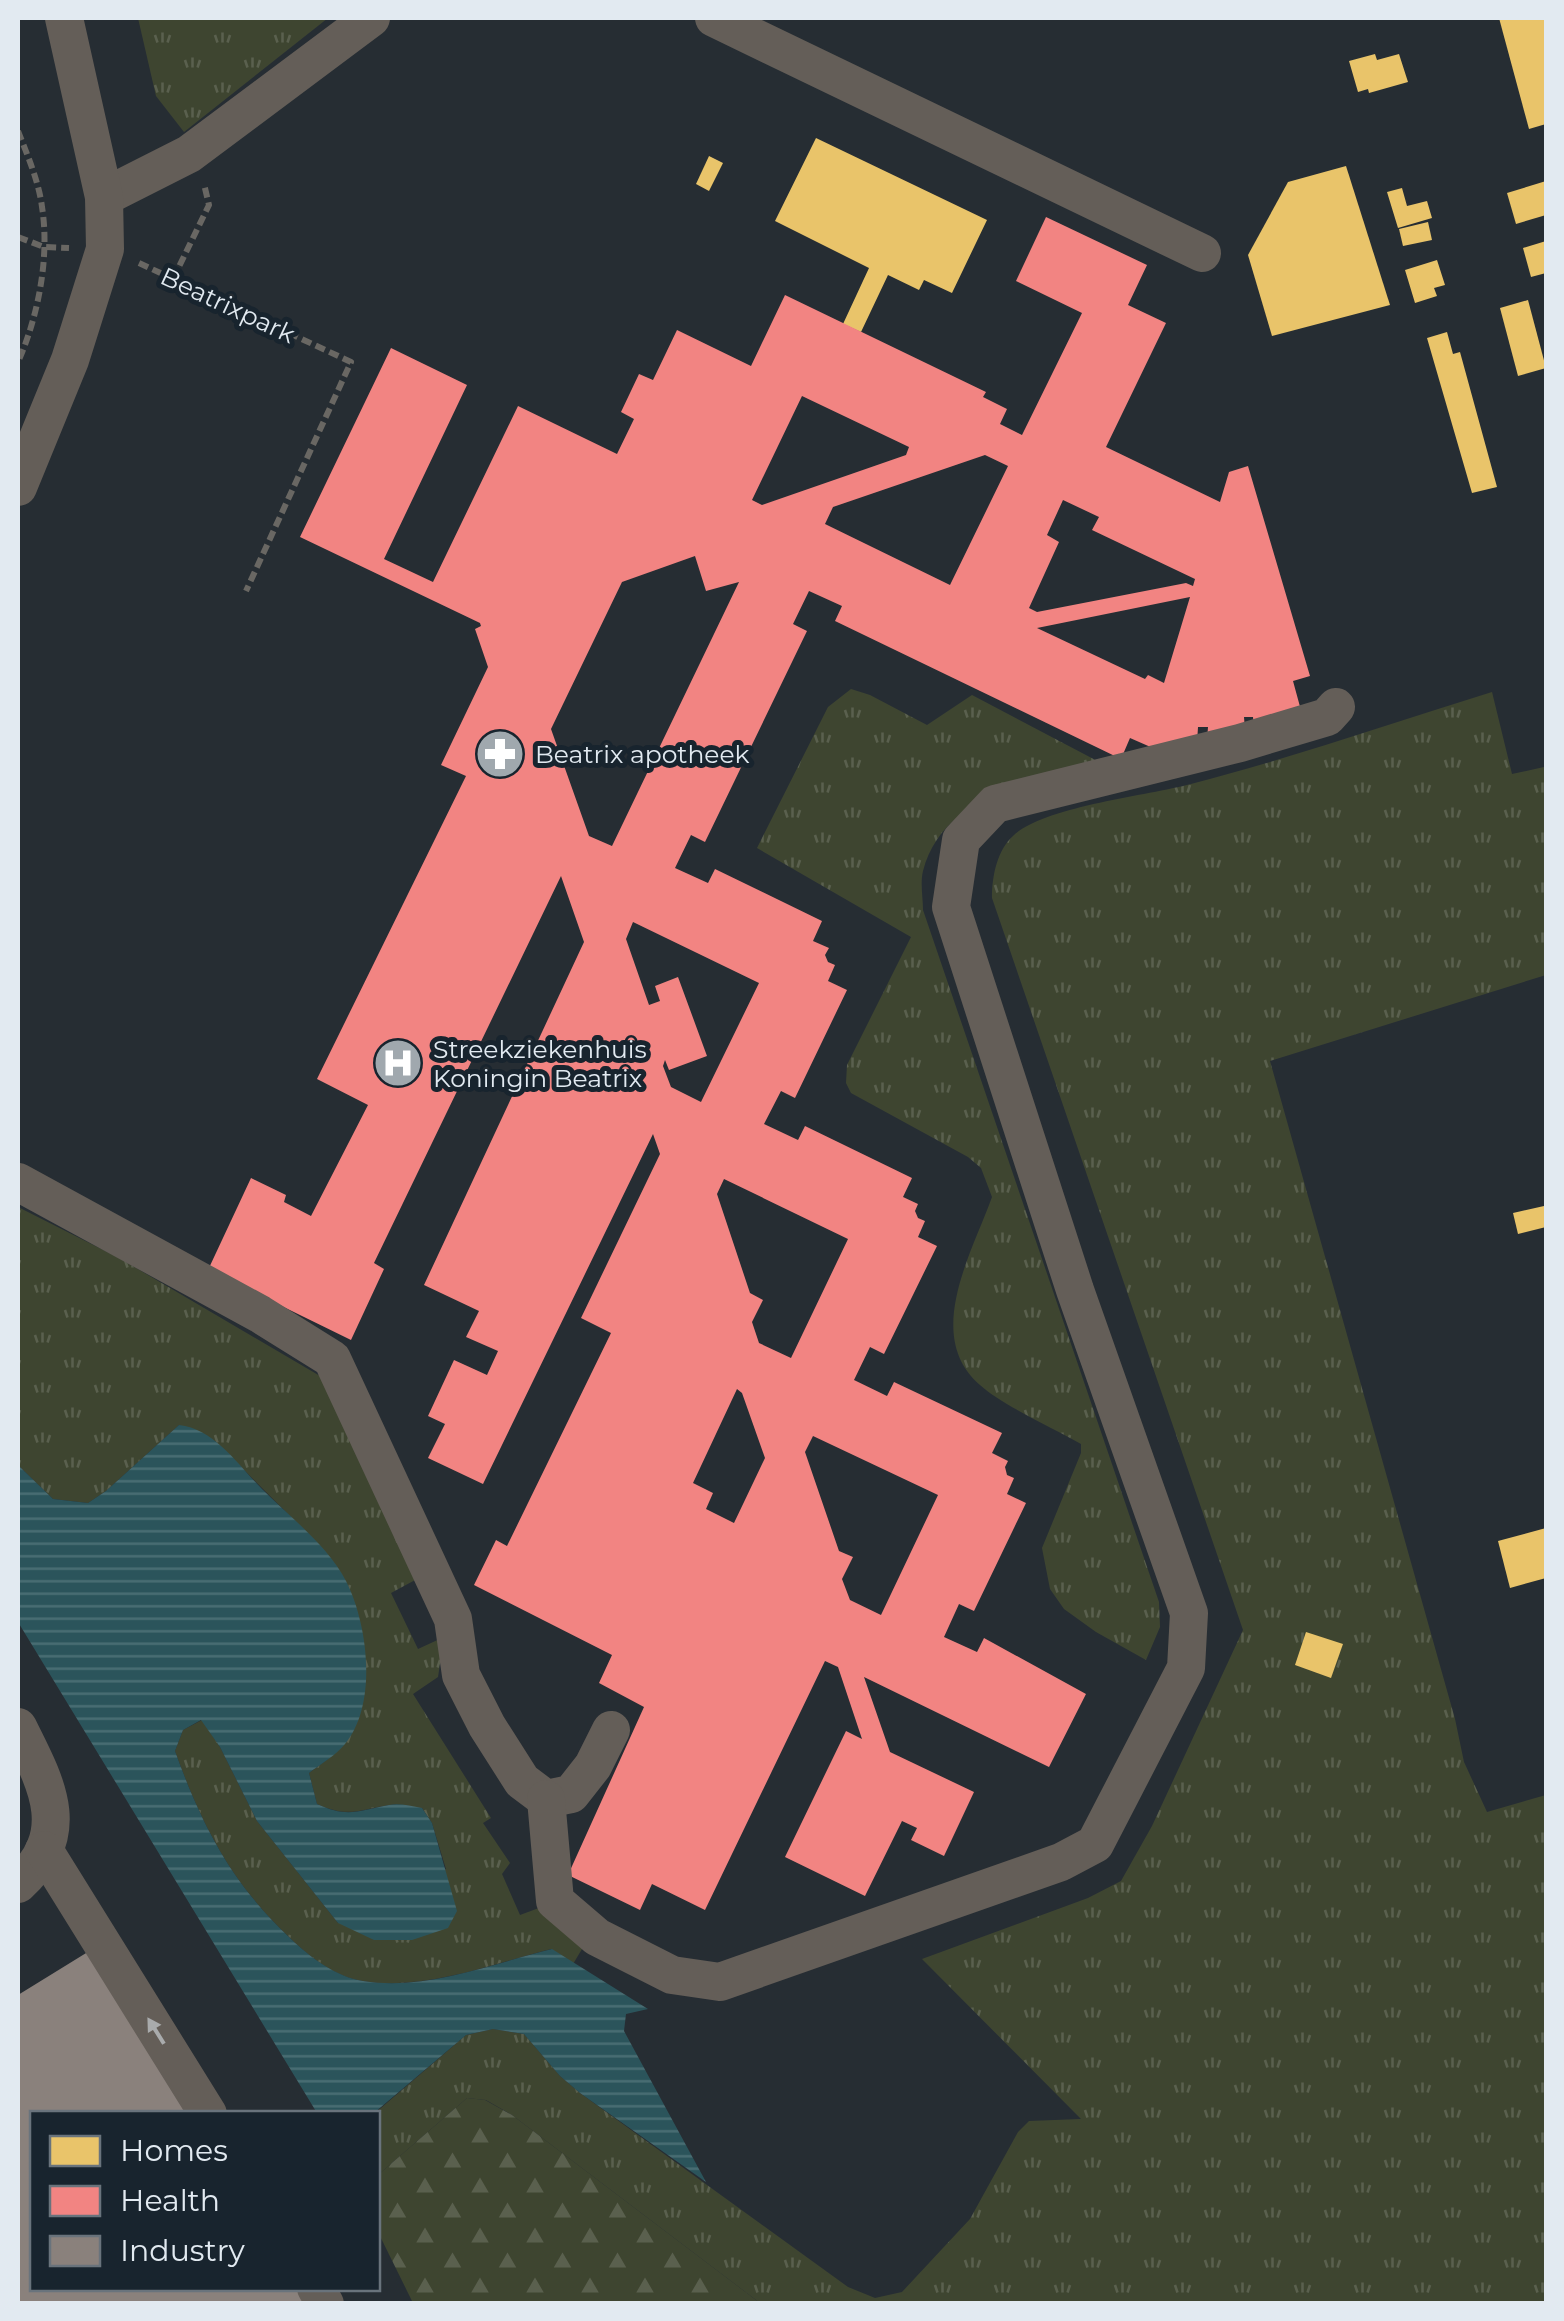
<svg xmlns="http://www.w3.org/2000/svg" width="1564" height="2321" font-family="Montserrat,sans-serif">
  <defs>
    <pattern id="grass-tufts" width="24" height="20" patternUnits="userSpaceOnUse" patternTransform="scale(2.5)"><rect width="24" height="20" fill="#3e4530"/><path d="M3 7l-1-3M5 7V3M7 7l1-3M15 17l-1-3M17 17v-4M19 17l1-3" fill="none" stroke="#5a604e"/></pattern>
    <pattern id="forest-firs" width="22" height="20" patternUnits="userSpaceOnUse" patternTransform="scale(2.5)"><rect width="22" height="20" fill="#3e4530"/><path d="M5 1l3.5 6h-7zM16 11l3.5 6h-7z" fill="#5a604e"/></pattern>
    <pattern id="water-rules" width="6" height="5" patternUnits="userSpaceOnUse" patternTransform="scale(2.5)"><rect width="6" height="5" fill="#2b545b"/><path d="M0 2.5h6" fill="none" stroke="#496d73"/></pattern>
  </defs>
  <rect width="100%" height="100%" fill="#262d33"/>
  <g fill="url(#grass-tufts)">
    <polygon points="138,18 328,18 184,132 156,96"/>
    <path d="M851 689 870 695 927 725 972 695 1103 764C1036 782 943 793 923 871 920 883 923 898 923 910L1159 1602 1160 1627 1146 1660 1096 1632 1064 1609 1050 1589 1042 1548 1081 1453V1444C1053 1428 1002 1405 980 1385 923 1336 972 1253 992 1197L981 1168 968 1157 851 1093 846 1083 847 1065 911 937 757 848 828 707Z"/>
    <path d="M1492 692 1512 774 1544 767 1546 776V975L1270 1061 1455 1719 1464 1762 1487 1812 1546 1795V2303H760L512 2115 486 2100 467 2098 378 2175V2114H374L466 2035 493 2029 524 2034 560 2076 580 2093 848 2287 875 2298 902 2292 970 2219 1018 2132 1029 2121 1081 2119 922 1959 1088 1898 1121 1881 1152 1826 1243 1630 992 898C992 876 997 850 1014 835 1047 806 1146 796 1191 784 1292 758 1392 723 1492 692Z"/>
    <path d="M18 1207 119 1258 320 1376 417 1579 391 1593 418 1649 444 1637 438 1677 413 1694 491 1818 483 1823 510 1863 502 1874 520 1915 547 1905 585 1944 573 1964 551 1949C491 1964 426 1991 363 1981 335 1977 310 1957 291 1939 232 1884 202 1826 175 1751L183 1730 202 1720 220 1747 257 1821 338 1923 446 1869 432 1823 422 1808C411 1807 399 1803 389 1805 358 1810 348 1818 317 1804L309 1773 328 1759 345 1580 315 1541 216 1442 179 1425 106 1491 88 1503 53 1499 18 1465Z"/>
  </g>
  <polygon fill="url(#forest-firs)" points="467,2098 485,2100 512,2115 760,2303 413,2303 378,2232 378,2175"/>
  <path fill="url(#water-rules)" d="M179 1425C215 1429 238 1465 262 1489 290 1517 328 1546 346 1581 368 1624 378 1704 345 1744 336 1755 321 1764 309 1773L317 1804C347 1818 358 1811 389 1805 399 1803 411 1806 422 1808L432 1823 457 1911 448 1928 412 1940H374L338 1923 257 1821 220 1747 201 1720 183 1730 175 1751C202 1826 232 1884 291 1939 310 1957 336 1977 363 1981 426 1991 491 1964 552 1949L648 2009 626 2014 624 2031 706 2182 580 2093 560 2076 524 2034 493 2029 466 2035 374 2113H317L18 1622V1465L53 1499 88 1503 106 1491Z"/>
  <g fill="#e9c46a">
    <polygon points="1499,18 1546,18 1546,124 1529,129"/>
    <polygon points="1375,54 1377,60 1399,54 1408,82 1369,93 1368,89 1358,92 1349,61"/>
    <polygon points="816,138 987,220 952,293 924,280 919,290 888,275 861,332 843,324 869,268 775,221"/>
    <polygon points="709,156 723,163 709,191 696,184"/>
    <polygon points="1346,166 1390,305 1272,336 1248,255 1288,182"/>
    <polygon points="1546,181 1546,215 1516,224 1507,193"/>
    <polygon points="1402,188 1407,206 1427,201 1432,218 1398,228 1387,192"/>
    <polygon points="1428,222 1432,240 1403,246 1399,229"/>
    <polygon points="1546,241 1546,273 1531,277 1523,248"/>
    <polygon points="1437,260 1445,285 1434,288 1437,296 1415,303 1405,270"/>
    <polygon points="1528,300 1546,368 1518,376 1500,308"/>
    <polygon points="1447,332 1453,354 1460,352 1497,487 1472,493 1427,338"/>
    <polygon points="1544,1206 1546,1227 1518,1234 1513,1213"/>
    <polygon points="1546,1528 1546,1578 1510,1588 1498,1541"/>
    <polygon points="1306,1632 1343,1644 1331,1678 1295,1665"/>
  </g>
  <path fill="#f28482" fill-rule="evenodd" d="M1046 217 1147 265 1128 305 1166 323 1106 447 1220 502 1229 472 1248 466 1310 676 1293 681 1302 714 1254 728 1253 717H1244L1245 730 1207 740 1208 727H1198L1197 743 1162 752 1130 738 1121 759 835 621 842 606 809 591 793 624 807 631 705 842 691 835 675 868 708 883 715 869 822 921 813 941 829 948 825 955 828 962 835 965 828 981 847 990 795 1098 781 1091 764 1124 798 1140 805 1126 912 1178 903 1197 918 1204 915 1211 918 1218 925 1221 918 1237 937 1246 884 1354 870 1347 854 1380 887 1396 894 1382 1002 1433 992 1453 1008 1461 1005 1467 1007 1475 1014 1478 1007 1494 1026 1503 974 1611 959 1604 944 1637 977 1652 984 1638 1086 1694 1049 1767 864 1677 890 1752 974 1792 944 1856 911 1840 917 1828 902 1821 865 1896 785 1857 846 1731 862 1739 838 1667 825 1661 705 1910 652 1884 640 1910 568 1875 644 1707 599 1683 612 1655 474 1585 496 1540 507 1546 611 1333 581 1318 660 1154 653 1134 483 1484 428 1458 445 1424 428 1416 454 1360 487 1375 498 1351 466 1337 479 1311 424 1285 584 942 561 876 374 1263 384 1269 351 1340 208 1270 251 1178 286 1195 284 1202 311 1216 368 1105 317 1079 466 776 441 765 488 667 475 629 481 626 480 623 300 537 391 348 467 385 384 559 433 582 518 406 617 454 634 419 621 412 639 374 653 380 677 330 751 366 785 295 986 392 983 397 1007 409 1000 424 1022 435 1082 313 1016 281ZM802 396 909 447 906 455 762 505 752 500ZM985 455 1008 466 950 585 825 524 833 507ZM1063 500 1099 517 1092 530 1195 579 1193 586 1186 583 1037 612 1029 608 1059 542 1047 535ZM695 556 706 591 739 582 612 846 589 836 551 729 622 582ZM1190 597 1164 683 1148 675 1145 679 1037 628ZM633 922 759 983 701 1102 671 1087 663 1066 665 1060 669 1070 707 1056 678 977 655 986 660 1001 649 1005 626 939ZM724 1179 848 1239 791 1358 759 1343 752 1322 763 1300 750 1293 717 1194ZM737 1389 742 1393 765 1458 734 1523 706 1509 713 1493 693 1483ZM813 1436 938 1495 881 1615 850 1600 842 1579 853 1557 839 1551 805 1452Z"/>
  <polygon fill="#8a817c" points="91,1950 193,2114 32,2114 32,2288 302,2288 311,2304 18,2304 18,1995"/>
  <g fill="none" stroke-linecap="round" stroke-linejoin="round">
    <g stroke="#696763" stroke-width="6" stroke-dasharray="10 5" stroke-linecap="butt">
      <path d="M18 131C27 154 39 182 42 207 50 257 38 317 18 362"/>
      <polyline points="18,237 44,247 69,248"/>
      <polyline points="139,263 351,362 246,591"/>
      <polyline points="173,279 209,205 204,184"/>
    </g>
    <g stroke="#645e58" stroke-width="38">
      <polyline points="714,18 1202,253"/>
      <polyline points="104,197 189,154 371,18"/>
      <polyline points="18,487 70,360 105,249 104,197 64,18"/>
      <polyline points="18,1182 260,1314 332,1359 453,1619 461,1675 487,1726 522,1781 546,1799 571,1794 593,1766 611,1730"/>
      <path d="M18 1727C46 1783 75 1833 18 1884"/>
      <polyline points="546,1799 555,1901 597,1937 672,1975 720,1982 1061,1862 1095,1844 1186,1668 1189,1613 1075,1290 951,907 961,840 995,804 1240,743 1327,717 1336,707"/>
      <polyline points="44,1850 208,2114"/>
      <polyline points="316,2288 325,2304"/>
    </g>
  </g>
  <defs><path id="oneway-solid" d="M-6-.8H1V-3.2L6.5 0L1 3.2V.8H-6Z" transform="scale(2.5)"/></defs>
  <use fill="#a9abac" href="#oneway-solid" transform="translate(156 2031) rotate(-122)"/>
  <defs>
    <g id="pharmacy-disc" transform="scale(2.5)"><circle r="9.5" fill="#a0a8ae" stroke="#18242e"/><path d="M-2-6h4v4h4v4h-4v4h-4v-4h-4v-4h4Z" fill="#fff"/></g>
    <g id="hospital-disc" transform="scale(2.5)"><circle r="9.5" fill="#a0a8ae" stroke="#18242e"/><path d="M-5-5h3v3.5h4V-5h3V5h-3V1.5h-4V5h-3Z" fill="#fff"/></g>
  </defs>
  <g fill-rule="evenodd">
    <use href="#pharmacy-disc" x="500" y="754"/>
    <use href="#hospital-disc" x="398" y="1063"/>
  </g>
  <g text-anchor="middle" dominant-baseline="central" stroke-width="10" stroke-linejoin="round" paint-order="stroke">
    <g font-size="25" fill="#e2eaf1" stroke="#18242e">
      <text transform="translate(228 305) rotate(25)">Beatrixpark</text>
    </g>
    <g font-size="25" fill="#e2eaf1" stroke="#18242e" text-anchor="start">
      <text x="535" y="754">Beatrix apotheek</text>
      <text x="433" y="1049">Streekziekenhuis<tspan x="433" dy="29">Koningin Beatrix</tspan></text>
    </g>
  </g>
  <rect width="1564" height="2321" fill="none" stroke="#e2eaf1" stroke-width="40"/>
  <rect x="30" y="2111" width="350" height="180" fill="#18242e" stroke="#69737c" stroke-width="2.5"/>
  <rect x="50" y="2136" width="50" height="30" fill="#e9c46a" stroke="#69737c" stroke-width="2.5"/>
  <text x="120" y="2161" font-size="30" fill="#e2eaf1">Homes</text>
  <rect x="50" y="2186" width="50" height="30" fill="#f28482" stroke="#69737c" stroke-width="2.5"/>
  <text x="120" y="2211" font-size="30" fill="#e2eaf1">Health</text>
  <rect x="50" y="2236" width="50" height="30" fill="#8a817c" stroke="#69737c" stroke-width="2.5"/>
  <text x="120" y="2261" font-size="30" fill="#e2eaf1">Industry</text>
</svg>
